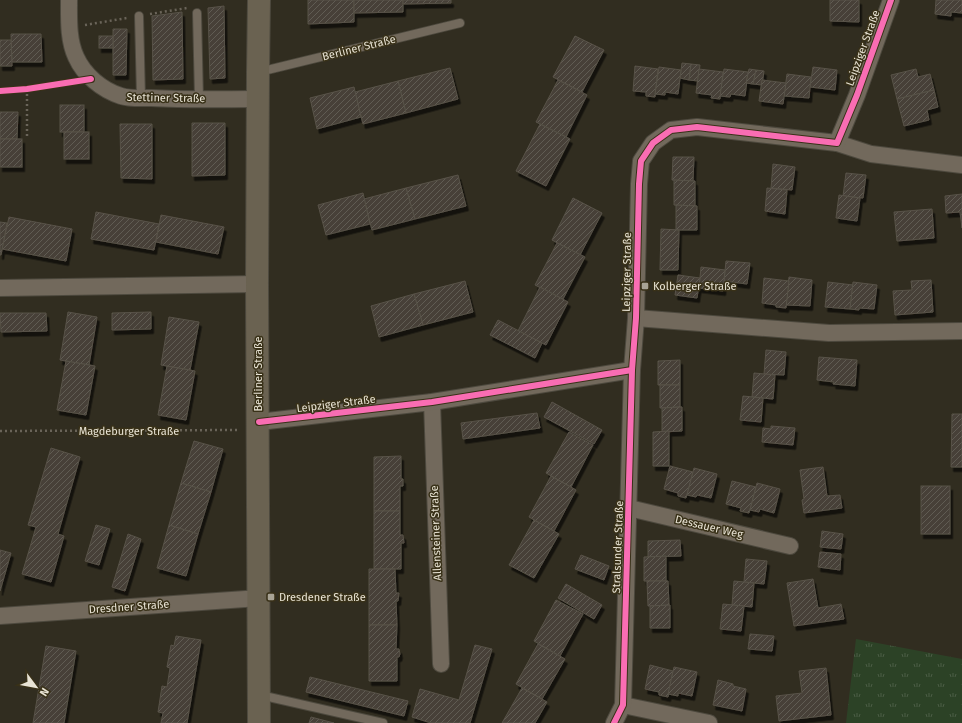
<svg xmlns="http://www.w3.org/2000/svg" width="962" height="723" font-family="'Fira Sans',sans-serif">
  <defs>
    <pattern id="grass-tufts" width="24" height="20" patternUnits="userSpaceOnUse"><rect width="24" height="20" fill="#2c4226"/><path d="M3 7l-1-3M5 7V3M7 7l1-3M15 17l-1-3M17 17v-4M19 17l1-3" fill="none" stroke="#4b5d45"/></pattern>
    <pattern id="building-hatch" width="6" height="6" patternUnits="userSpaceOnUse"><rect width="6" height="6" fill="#464137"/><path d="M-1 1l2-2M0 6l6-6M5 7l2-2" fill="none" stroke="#615c53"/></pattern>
    <filter id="shadow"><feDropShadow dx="2.5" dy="4.5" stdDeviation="0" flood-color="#0009"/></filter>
  </defs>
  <rect width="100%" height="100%" fill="#312d20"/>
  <polygon fill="url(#grass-tufts)" points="856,639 962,659 962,723 846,723"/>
  <g fill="url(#building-hatch)" stroke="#585248" filter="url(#shadow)">
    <polygon points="308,0 354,0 354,22 308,24"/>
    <polygon points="354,0 403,0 403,12 354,13"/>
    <polygon points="403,0 451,0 451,3 403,4"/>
    <polygon points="830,0 859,0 859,22 830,21"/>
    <polygon points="936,0 962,0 962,13 951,12 951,16 935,14"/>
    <polygon points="224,6 225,78 210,79 208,8"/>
    <polygon points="182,12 183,79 153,80 152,16"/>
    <polygon points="113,29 127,29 126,75 113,75"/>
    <polygon points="11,34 41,34 42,62 12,62"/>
    <rect x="99" y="36" width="14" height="12"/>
    <polygon points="575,36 604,50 582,92 553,77"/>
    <polygon points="0,40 11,40 12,66 0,66"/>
    <polygon points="682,63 691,64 689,80 680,78"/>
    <polygon points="691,64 700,65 698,81 689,80"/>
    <polygon points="635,66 658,69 655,97 646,96 646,92 633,91"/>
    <polygon points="659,67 681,70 678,94 665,92 665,95 655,94"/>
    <polygon points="813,67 837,70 835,90 810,87"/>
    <polygon points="450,68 458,99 406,113 398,81"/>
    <polygon points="699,69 723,72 720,99 711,98 712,95 696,93"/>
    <polygon points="724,69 748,72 745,96 731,94 730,97 720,96"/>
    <polygon points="749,69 756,70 753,84 746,83"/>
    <polygon points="916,69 918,77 930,74 934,90 897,99 891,75"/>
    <polygon points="756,70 764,71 762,85 753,84"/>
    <polygon points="787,74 811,77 809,98 784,96"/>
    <polygon points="558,80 587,95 566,137 536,122"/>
    <polygon points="762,80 786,83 783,104 759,101"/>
    <polygon points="398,81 406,113 363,124 355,92"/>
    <polygon points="354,87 361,117 317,129 310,98"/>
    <polygon points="934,90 938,107 927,110 929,120 904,126 897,99"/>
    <rect x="60" y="105" width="24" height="27"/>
    <polygon points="0,112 18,112 17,139 0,139"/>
    <polygon points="192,123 225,123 225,175 192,176"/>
    <polygon points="120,124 152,124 152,179 121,178"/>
    <polygon points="540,124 570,139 546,186 516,171"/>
    <rect x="64" y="132" width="25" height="27"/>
    <rect x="0" y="139" width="22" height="28"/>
    <polygon points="673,157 694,157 693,181 672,180"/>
    <polygon points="773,164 795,167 792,190 771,188"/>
    <polygon points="846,173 866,175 863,198 843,196"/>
    <polygon points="458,175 466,206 415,219 406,188"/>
    <polygon points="674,180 695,181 695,206 674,205"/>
    <polygon points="406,188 415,219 372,230 364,199"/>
    <polygon points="767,188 787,190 785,214 765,211"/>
    <polygon points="363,193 370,224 326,235 318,205"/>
    <polygon points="962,194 962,228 960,212 946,213 945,196"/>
    <polygon points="839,195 860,198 857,221 836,218"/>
    <polygon points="573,198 602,213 580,255 552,240"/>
    <polygon points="676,205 697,206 697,230 676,230"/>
    <polygon points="932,209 934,238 897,241 894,212"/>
    <polygon points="96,212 159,224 154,250 91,239"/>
    <polygon points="161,215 224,227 218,254 156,242"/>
    <polygon points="9,217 72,229 66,261 2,249"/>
    <polygon points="0,222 7,223 1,255 0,255"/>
    <polygon points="661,229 679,230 678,270 660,270"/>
    <polygon points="557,243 585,257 563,299 535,285"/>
    <polygon points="726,261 750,263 747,284 724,281"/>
    <polygon points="701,267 725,270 723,291 699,288"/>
    <polygon points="678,275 700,278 697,298 675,295"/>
    <polygon points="789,277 812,280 810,306 786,305"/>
    <polygon points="764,278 789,281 786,308 776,307 776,305 762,303"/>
    <polygon points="931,280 933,312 895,315 893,291 912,290 911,281"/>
    <polygon points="465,281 473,312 423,325 414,294"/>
    <polygon points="828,282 853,285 850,309 825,307"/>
    <polygon points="853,282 877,285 874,309 859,308 859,310 850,309"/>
    <polygon points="540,287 568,302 546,345 518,331"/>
    <polygon points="414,294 423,325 379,337 371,306"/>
    <polygon points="68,312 97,317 89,365 60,360"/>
    <polygon points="151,312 151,329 112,330 112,313"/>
    <polygon points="0,313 46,313 47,331 1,332"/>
    <polygon points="169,317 199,322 190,370 161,365"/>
    <polygon points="498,320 542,343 535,358 490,335"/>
    <polygon points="766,350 786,352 784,375 764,374"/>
    <polygon points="819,357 857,360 855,386 833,384 834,382 817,380"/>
    <polygon points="680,360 680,385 658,385 658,361"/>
    <polygon points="66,361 95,366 86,415 57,410"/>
    <polygon points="167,366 195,371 186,420 158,415"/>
    <polygon points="754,373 775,375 773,399 752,397"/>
    <polygon points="660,385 680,385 680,407 660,408"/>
    <polygon points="743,396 763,398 761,422 740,420"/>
    <polygon points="552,402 602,430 594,444 544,417"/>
    <polygon points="680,407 682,407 682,431 662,432 662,408"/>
    <polygon points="537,413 540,428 463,439 461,423"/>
    <polygon points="952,414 962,414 962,467 951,467"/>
    <polygon points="771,426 795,428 793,445 762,442 763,428 771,429"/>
    <polygon points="669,431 669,466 653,466 653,432"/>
    <polygon points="569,432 593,445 571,487 546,473"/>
    <polygon points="194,441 223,449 211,492 181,483"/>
    <polygon points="51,448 80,457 58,534 64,536 51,582 22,574 36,527 28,525"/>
    <polygon points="401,456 401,479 403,479 403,486 400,486 400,511 374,511 374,457"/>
    <polygon points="670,466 693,472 686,498 678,496 678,493 664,489"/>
    <polygon points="823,467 827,496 840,495 842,508 804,513 802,500 804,499 800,470"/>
    <polygon points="694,468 717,474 711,498 697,495 696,497 687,495"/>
    <polygon points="551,476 576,490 554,531 529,517"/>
    <polygon points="732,481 756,487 749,513 740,511 741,508 726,504"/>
    <polygon points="181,483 211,492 198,534 169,525"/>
    <polygon points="757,483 780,489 774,513 760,509 759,512 750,510"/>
    <rect x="921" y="486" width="29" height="48"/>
    <polygon points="374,511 400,511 400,535 403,535 404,543 401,543 401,569 374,569"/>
    <polygon points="534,520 559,534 534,578 509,565"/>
    <polygon points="96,525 110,529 99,565 85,561"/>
    <polygon points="169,525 198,534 186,576 157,568"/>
    <polygon points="822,531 843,534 841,549 820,547"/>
    <polygon points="128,534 141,539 125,591 112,587"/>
    <polygon points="680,540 681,556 648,557 648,541"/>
    <polygon points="0,550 11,553 0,591"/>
    <polygon points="820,552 841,554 840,570 818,567"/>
    <polygon points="581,555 609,566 604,580 575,569"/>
    <polygon points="666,556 666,581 644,581 644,557"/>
    <polygon points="746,559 767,561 764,584 744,582"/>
    <polygon points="369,569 395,569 396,593 399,593 398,601 396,601 397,625 369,625"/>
    <polygon points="813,579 818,608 841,604 844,619 794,626 787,583"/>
    <polygon points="647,581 668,581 669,605 648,606"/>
    <polygon points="734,581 754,583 752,607 732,605"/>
    <polygon points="566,584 602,605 594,619 558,598"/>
    <polygon points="556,600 583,614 560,656 534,641"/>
    <polygon points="723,604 744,606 741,631 720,629"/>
    <polygon points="670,605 670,628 650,628 650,606"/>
    <polygon points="369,625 397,625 396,649 399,649 400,654 399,657 397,657 397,681 369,681"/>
    <polygon points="750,634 774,636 772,651 748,649"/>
    <polygon points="176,636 201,640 187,723 161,723 163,713 158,712 162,686 167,687 170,668 167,667 171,645 174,646"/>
    <polygon points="538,644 565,659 542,699 516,684"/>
    <polygon points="475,645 492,649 470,723 431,723 412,717 420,689 459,700"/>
    <polygon points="46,646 76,651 64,723 33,723"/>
    <polygon points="650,665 673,671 668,697 659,695 659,692 645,689"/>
    <polygon points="674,667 697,672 692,696 678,693 678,696 668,694"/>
    <polygon points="826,668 831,715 779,721 776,696 802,693 799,671"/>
    <polygon points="310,677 408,701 404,716 306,692"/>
    <polygon points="718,680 733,684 733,686 746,689 742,711 713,705"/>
    <polygon points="522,688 547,702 535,723 502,723"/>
    <polygon points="311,717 334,723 309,723"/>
  </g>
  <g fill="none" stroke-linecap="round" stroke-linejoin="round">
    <g stroke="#4d493e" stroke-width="10">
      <g id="service">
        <polyline points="197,13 199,99"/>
        <polyline points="139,16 141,98"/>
        <polyline points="259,72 460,23"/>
        <polyline points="260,695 383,723"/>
      </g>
    </g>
    <g stroke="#4d493e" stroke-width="18">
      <g id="minor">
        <path d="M69 0C69 19 68 40 76 57 84 75 102 90 121 96 130 99 142 98 151 98 187 100 222 99 258 99"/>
        <polyline points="837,143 871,154 962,165"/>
        <polyline points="0,288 257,284"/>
        <polyline points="636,318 829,333 962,331"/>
        <polyline points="432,402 441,664"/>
        <polyline points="259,422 432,402 632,370 636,318 639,184 641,161 653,143 671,130 697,127 837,143 857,95 891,0"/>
        <polyline points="629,508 790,546"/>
        <polyline points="0,616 259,598"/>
        <polyline points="623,705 709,723"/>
        <polyline points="614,723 623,705 632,370"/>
      </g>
    </g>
    <g stroke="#4d493e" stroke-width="24">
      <polyline id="secondary" points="259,723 257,284 258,72 259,0"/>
    </g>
    <g stroke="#6a6459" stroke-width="2.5" stroke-dasharray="2 3" stroke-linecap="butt">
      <polyline points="150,14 187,8"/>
      <polyline points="85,25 127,18"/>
      <polyline points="27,89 27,137"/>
      <polyline points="0,431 238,430"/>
    </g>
    <use href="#service" stroke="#72695c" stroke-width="8"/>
    <use href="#minor" stroke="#72695c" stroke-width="16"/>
    <use href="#secondary" stroke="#6a6251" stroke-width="22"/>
    <g stroke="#393118" stroke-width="8">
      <g id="cycleway">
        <polyline points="0,91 27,89 91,79"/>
        <polyline points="259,422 432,402 632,370 636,318 639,184 641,161 653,143 671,130 697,127 837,143 857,95 891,0"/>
        <polyline points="614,723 623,705 632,370"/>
      </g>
    </g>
    <use href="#cycleway" stroke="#f96db3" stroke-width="6"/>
  </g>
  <g fill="#a8a395" stroke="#393118" stroke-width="1.5">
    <rect x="641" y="282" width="8" height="8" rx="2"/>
    <rect x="267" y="593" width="8" height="8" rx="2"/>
  </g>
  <g text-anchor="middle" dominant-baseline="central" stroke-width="3" stroke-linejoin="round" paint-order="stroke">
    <g font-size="11" fill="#e8e3d4" stroke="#393118">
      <text transform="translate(359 48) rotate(-14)">Berliner Straße</text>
      <text transform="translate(863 48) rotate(-70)">Leipziger Straße</text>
      <text transform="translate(166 98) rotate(1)">Stettiner Straße</text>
      <text transform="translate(627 272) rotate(-89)">Leipziger Straße</text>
      <text transform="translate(258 374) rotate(-90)">Berliner Straße</text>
      <text transform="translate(336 404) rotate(-7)">Leipziger Straße</text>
      <text x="129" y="431">Magdeburger Straße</text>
      <text transform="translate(709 527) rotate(13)">Dessauer Weg</text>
      <text transform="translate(436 533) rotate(-92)">Allensteiner Straße</text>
      <text transform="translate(618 547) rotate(-88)">Stralsunder Straße</text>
      <text transform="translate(129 607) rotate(-4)">Dresdner Straße</text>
    </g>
    <g font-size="11" fill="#e8e3d4" stroke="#393118" text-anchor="start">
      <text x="653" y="286">Kolberger Straße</text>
      <text x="279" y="597">Dresdener Straße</text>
    </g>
  </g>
  <g transform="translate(36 687) rotate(122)" stroke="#393118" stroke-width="3" paint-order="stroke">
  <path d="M0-3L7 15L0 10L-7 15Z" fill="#e8e3d4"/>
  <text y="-6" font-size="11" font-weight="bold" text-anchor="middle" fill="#e8e3d4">N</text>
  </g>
</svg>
